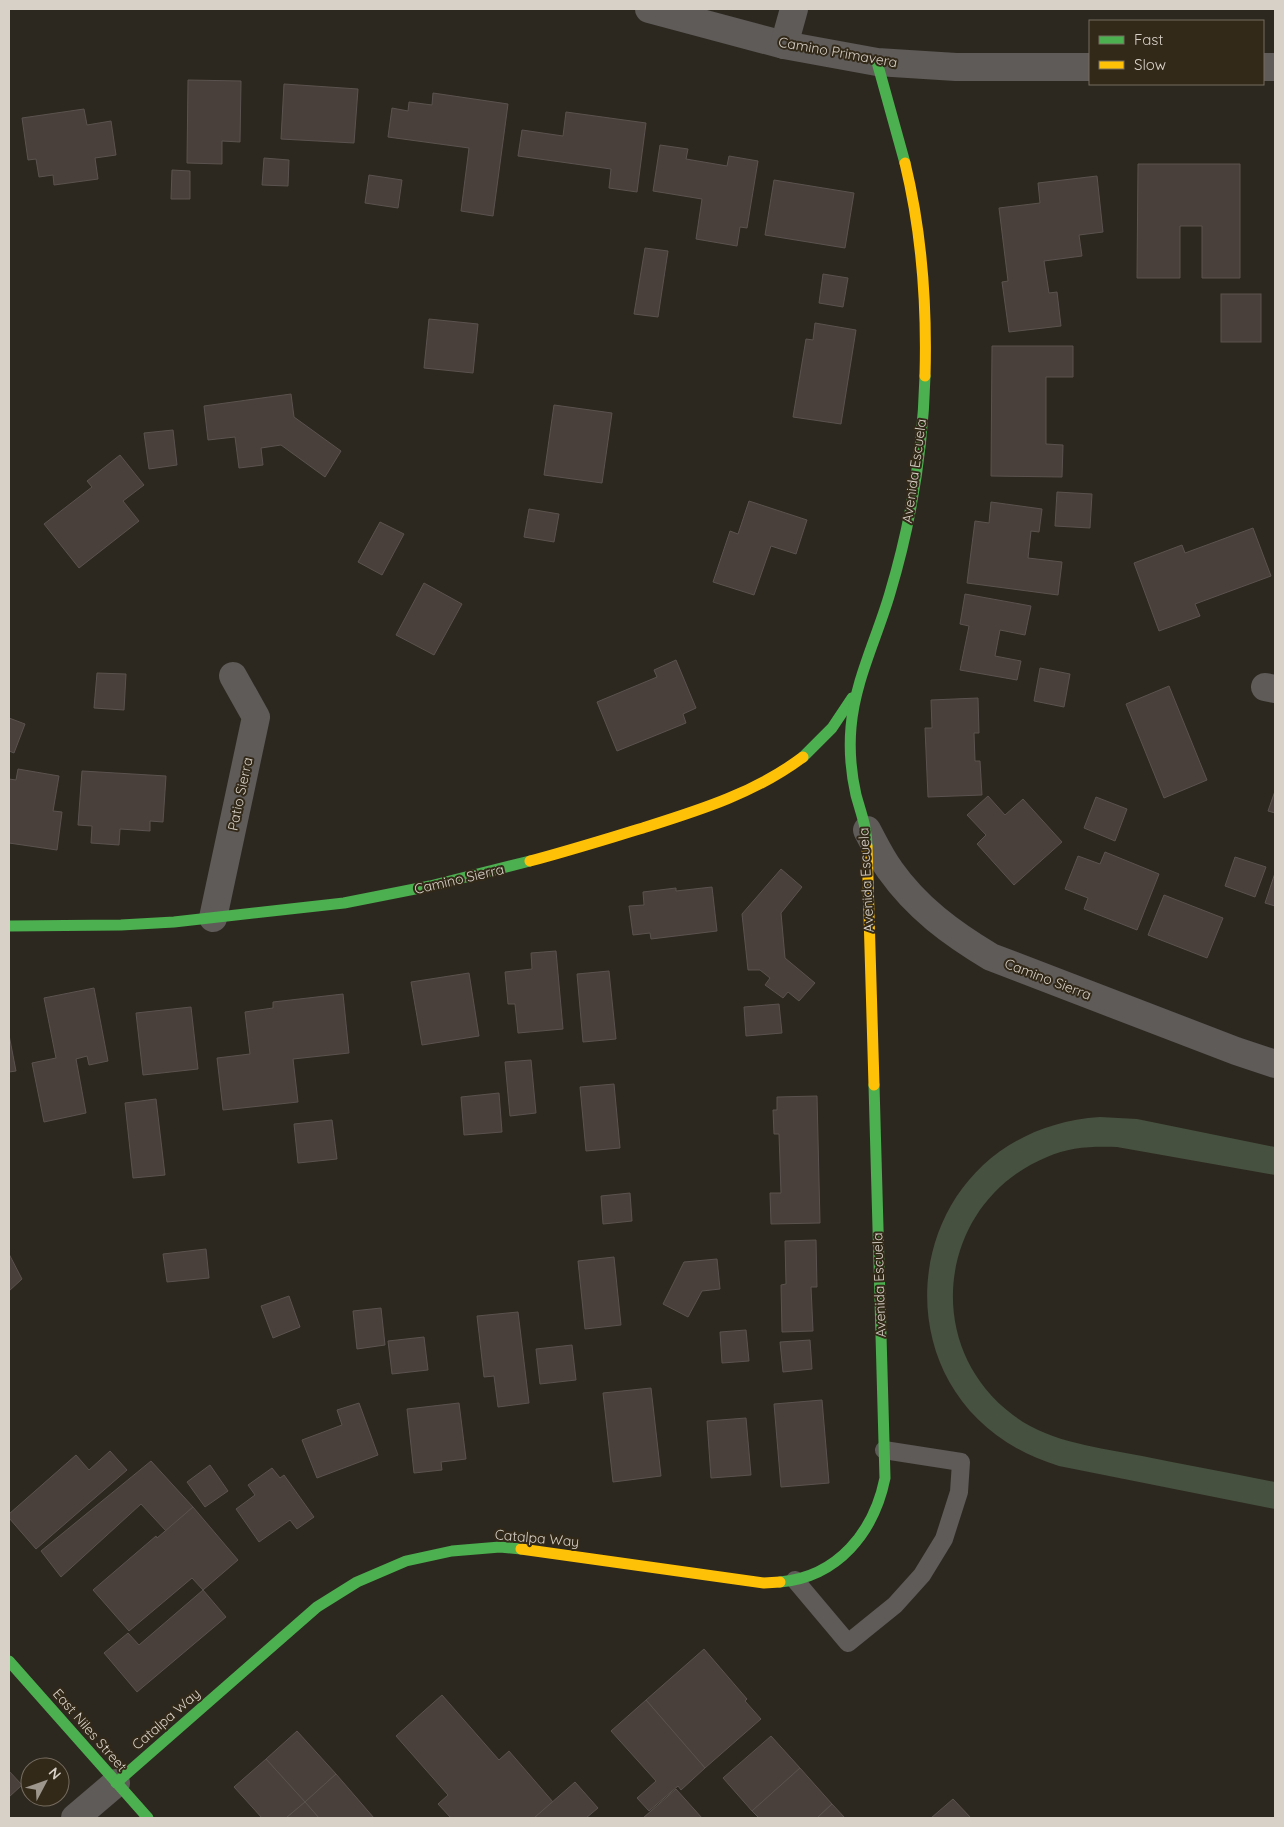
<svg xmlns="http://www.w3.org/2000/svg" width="1284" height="1827" font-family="Quicksand,sans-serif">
  <rect width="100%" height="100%" fill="#2d281f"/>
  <path fill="#465140" d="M1100 1117 1137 1119 1275 1147V1175L1117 1147C1093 1146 1069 1147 1047 1157 939 1201 919 1345 1013 1415 1050 1443 1098 1447 1142 1456 1186 1465 1231 1473 1275 1482V1509L1059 1466C862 1407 894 1131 1100 1117Z"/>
  <g fill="#4a403b" stroke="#5a524e">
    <polygon points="188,80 241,81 240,142 222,141 222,164 187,163"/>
    <polygon points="284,84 358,89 354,143 281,139"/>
    <polygon points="433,93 508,104 493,216 461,211 469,148 388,137 392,108 408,111 409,102 432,105"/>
    <polygon points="84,109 87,125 111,121 116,155 95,158 98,179 54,185 53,175 39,177 36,159 28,160 22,118"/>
    <polygon points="566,112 646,123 637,192 609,188 611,169 518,156 522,130 563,136"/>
    <polygon points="660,145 688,149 686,159 727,166 729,156 758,161 747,228 740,227 737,246 696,239 702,199 653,191"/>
    <polygon points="264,158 289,160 288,186 262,185"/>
    <polygon points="1138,164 1240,164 1240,278 1202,278 1202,226 1180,226 1180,278 1137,278"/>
    <polygon points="172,170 190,171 190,199 171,199"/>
    <polygon points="369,175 402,180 398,208 365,203"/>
    <polygon points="1097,176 1103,232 1079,235 1082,256 1044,261 1049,293 1057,292 1061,326 1009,332 1002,282 1008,281 999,208 1040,203 1038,183"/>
    <polygon points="774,180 854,193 845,248 765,235"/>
    <polygon points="645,248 668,251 658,317 634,314"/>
    <polygon points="823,274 848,278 843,307 819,303"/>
    <rect x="1221" y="294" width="40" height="48"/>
    <polygon points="429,319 478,324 473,373 424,368"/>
    <polygon points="815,323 856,330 841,424 793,417 806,339 813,340"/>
    <polygon points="992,346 1073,346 1073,377 1046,377 1046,444 1063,445 1062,477 991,476"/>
    <polygon points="291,394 294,417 341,451 325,477 281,445 261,448 263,465 239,468 235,437 208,440 204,406"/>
    <polygon points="554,405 612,413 602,483 544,475"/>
    <polygon points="173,430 177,465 149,469 144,433"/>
    <polygon points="120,455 144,485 123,501 139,521 79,568 44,524 92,487 87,481"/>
    <polygon points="1057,492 1092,494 1090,528 1055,526"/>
    <polygon points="749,501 807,520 796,554 771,546 754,595 713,582 730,531 738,534"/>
    <polygon points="991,502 1042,509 1039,532 1031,531 1028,558 1062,562 1058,595 967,583 975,521 989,523"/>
    <polygon points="529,509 559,514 554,542 524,537"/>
    <polygon points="380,522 404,534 382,575 358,562"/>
    <polygon points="1253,528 1271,576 1195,604 1200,616 1159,631 1134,563 1182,545 1185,553"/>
    <polygon points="424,583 462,604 434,655 396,635"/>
    <polygon points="965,594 1031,606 1025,635 1000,630 995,656 1021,661 1017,680 960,670 969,626 960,624"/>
    <polygon points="676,660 696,708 683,714 686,723 617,751 597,702 657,677 654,670"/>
    <polygon points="1040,668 1070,674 1064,707 1034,701"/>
    <polygon points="97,673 126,674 124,710 94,708"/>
    <polygon points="1169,686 1207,780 1164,798 1126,704"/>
    <polygon points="978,698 979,733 974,733 975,761 980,761 982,795 928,797 925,728 932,728 931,700"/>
    <polygon points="9,718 25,724 14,753 9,751"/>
    <polygon points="18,769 59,776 53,811 62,812 57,850 9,843 9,779 16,780"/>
    <polygon points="82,771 166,776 163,822 150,821 150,831 120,829 119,845 91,843 92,826 78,825"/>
    <polygon points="1275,791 1275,813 1268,811"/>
    <polygon points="988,796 1005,815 1023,799 1062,842 1014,885 977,844 986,835 967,815"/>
    <polygon points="1096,797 1127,809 1115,841 1084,828"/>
    <polygon points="1105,852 1159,874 1137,930 1084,909 1088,898 1065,889 1078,856 1100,864"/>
    <polygon points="1235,857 1266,867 1255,897 1225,886"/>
    <polygon points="781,869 802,887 781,913 785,958 815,983 799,1001 788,992 783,998 765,985 770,978 760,970 748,970 742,914"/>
    <polygon points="1275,873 1275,906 1265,903"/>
    <polygon points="712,887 717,931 651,939 650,933 633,935 629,906 644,905 643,892 676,888 676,891"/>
    <polygon points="1164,895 1223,918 1207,958 1148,935"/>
    <polygon points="556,951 563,1029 518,1033 515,1004 508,1004 505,972 532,969 531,953"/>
    <polygon points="609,971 616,1039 583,1042 577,974"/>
    <polygon points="469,973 479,1036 422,1045 411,982"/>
    <polygon points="94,988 108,1061 89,1065 87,1056 76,1059 86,1113 44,1122 32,1063 56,1058 44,998"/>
    <polygon points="343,994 349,1053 293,1059 298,1102 223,1110 217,1058 250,1054 245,1012 273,1008 273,1002"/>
    <polygon points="779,1004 782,1033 746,1036 744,1007"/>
    <polygon points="191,1007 198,1069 143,1075 136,1013"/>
    <polygon points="9,1035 16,1071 9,1072"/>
    <polygon points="531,1060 536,1113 510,1116 505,1062"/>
    <polygon points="614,1084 620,1148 586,1151 580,1087"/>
    <polygon points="499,1093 502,1132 464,1135 461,1097"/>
    <polygon points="817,1096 820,1223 771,1224 770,1193 781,1193 779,1134 774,1134 773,1110 777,1110 777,1097"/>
    <polygon points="156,1099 165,1175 133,1178 125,1103"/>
    <polygon points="332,1120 337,1159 298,1163 294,1124"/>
    <polygon points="630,1193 632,1221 603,1224 601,1196"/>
    <polygon points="816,1240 817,1287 811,1287 813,1331 782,1332 781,1285 786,1284 785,1241"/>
    <polygon points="206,1249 209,1278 167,1282 163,1254"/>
    <polygon points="9,1254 22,1279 9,1291"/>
    <polygon points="614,1257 621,1325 585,1329 578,1261"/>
    <polygon points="717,1259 720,1289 702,1291 688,1317 663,1304 684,1262"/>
    <polygon points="289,1296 300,1327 273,1338 261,1306"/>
    <polygon points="381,1308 385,1345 357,1349 353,1311"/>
    <polygon points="518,1312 529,1403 498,1407 494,1376 484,1377 477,1316"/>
    <polygon points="746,1330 749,1361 722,1363 720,1332"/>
    <polygon points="424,1337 428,1370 392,1374 388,1341"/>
    <polygon points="810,1340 812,1369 783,1372 780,1342"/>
    <polygon points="572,1345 576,1380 540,1384 536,1349"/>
    <polygon points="651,1388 661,1476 613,1482 603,1393"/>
    <polygon points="822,1400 829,1483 781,1487 774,1404"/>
    <polygon points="359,1403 378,1455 317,1478 302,1440 342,1425 337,1410"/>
    <polygon points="459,1403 466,1459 441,1462 442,1470 414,1473 407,1409"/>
    <polygon points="746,1418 751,1475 711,1478 707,1421"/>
    <polygon points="110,1451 127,1470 36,1549 9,1518 9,1514 76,1455 89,1470"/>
    <polygon points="151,1461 193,1507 166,1531 141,1504 61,1577 41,1551"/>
    <polygon points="210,1465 228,1491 205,1507 187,1482"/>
    <polygon points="272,1468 280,1478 284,1475 314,1517 297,1529 290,1520 259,1542 236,1509 255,1495 248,1485"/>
    <polygon points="193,1507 238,1560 203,1590 192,1578 129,1631 93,1590 156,1536 157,1538"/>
    <polygon points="203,1590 226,1617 137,1692 104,1653 128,1633 139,1645"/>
    <polygon points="704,1649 747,1699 745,1701 761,1719 705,1768 646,1700"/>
    <polygon points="442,1695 499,1760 509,1751 553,1802 534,1818 451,1818 438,1804 448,1795 396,1736"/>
    <polygon points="646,1700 705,1768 681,1790 678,1786 649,1811 637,1798 656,1781 611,1731"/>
    <polygon points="297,1731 336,1774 305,1802 266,1759"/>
    <polygon points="771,1736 800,1768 752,1811 723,1778"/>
    <polygon points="266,1759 305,1802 286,1818 262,1818 234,1787"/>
    <polygon points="800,1768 832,1804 817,1818 759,1818 752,1811"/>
    <polygon points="9,1771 22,1785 9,1797"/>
    <polygon points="336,1774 374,1818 319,1818 305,1802"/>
    <polygon points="575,1782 598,1808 586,1818 534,1818"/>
    <polygon points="676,1789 702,1818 643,1818"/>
    <polygon points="953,1799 971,1818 931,1818"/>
    <polygon points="305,1802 319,1818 286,1818"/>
    <polygon points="832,1804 845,1818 817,1818"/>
  </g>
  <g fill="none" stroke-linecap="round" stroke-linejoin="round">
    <polyline stroke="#5e5b59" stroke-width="18" points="795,1580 848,1643 895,1605 922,1575 944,1539 959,1492 961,1462 884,1450"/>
    <g stroke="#5e5b59" stroke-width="28">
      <polyline points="649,9 784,45 877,62 956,67 1090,67"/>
      <polyline points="784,45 794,9"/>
      <polyline points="1263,67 1275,67"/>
      <polyline points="1265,687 1275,689"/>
      <path d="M867 830C874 843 881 858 890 870 917 908 951 933 991 957L1236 1051 1275 1064"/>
      <polyline points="213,918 256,717 233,676"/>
      <polyline points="75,1818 116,1783"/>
    </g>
    <g stroke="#4caf50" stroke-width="11">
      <polyline points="877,62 905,163"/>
      <polyline points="803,757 832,728 852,698"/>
      <path d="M867 846C867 828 861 813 856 795 851 773 849 750 851 727 855 680 877 638 890 593 911 523 923 449 925 376"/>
      <polyline points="9,926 121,925 174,922 344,903 430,886 530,861"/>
      <path d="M780 1582C838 1577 874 1532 885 1478L874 1085"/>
      <polyline points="9,1661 148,1818"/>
      <polyline points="116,1783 317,1607 357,1582 406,1561 452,1551 500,1547 521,1549"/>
    </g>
    <g stroke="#ffc107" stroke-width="11">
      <path d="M905 163C922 233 927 305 925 376"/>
      <polyline points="867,846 874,1085"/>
      <path d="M530 861C568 851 606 839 643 828 700 810 755 793 803 757"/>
      <polyline points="521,1549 764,1583 780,1582"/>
    </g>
  </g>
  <g text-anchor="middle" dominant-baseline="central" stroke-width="4" stroke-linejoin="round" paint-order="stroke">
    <g font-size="14" fill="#d8d1c8" stroke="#332919">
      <text transform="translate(838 52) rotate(10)">Camino Primavera</text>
      <text transform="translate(914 471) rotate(-82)">Avenida Escuela</text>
      <text transform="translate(240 794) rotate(-78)">Patio Sierra</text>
      <text transform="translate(459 879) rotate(-13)">Camino Sierra</text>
      <text transform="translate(866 880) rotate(-93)">Avenida Escuela</text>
      <text transform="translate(1048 979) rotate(21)">Camino Sierra</text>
      <text transform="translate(879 1285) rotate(-92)">Avenida Escuela</text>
      <text transform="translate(537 1538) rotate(5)">Catalpa Way</text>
      <text transform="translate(166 1719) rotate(-41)">Catalpa Way</text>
      <text transform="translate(90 1730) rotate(49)">East Niles Street</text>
    </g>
  </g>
  <rect width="1284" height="1827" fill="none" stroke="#d8d1c8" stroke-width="20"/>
  <rect x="1089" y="20" width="175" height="65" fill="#332919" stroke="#756c5f"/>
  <rect x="1099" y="36" width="25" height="8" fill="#4caf50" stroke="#756c5f"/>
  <text x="1134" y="45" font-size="15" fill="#d8d1c8">Fast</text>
  <rect x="1099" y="61" width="25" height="8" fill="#ffc107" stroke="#756c5f"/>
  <text x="1134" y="70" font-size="15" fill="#d8d1c8">Slow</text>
  <g transform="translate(45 1782) rotate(49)"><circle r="24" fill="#332919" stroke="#756c5f"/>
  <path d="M0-4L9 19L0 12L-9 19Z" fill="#9c968d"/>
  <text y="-8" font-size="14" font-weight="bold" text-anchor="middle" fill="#d8d1c8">N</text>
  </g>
</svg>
